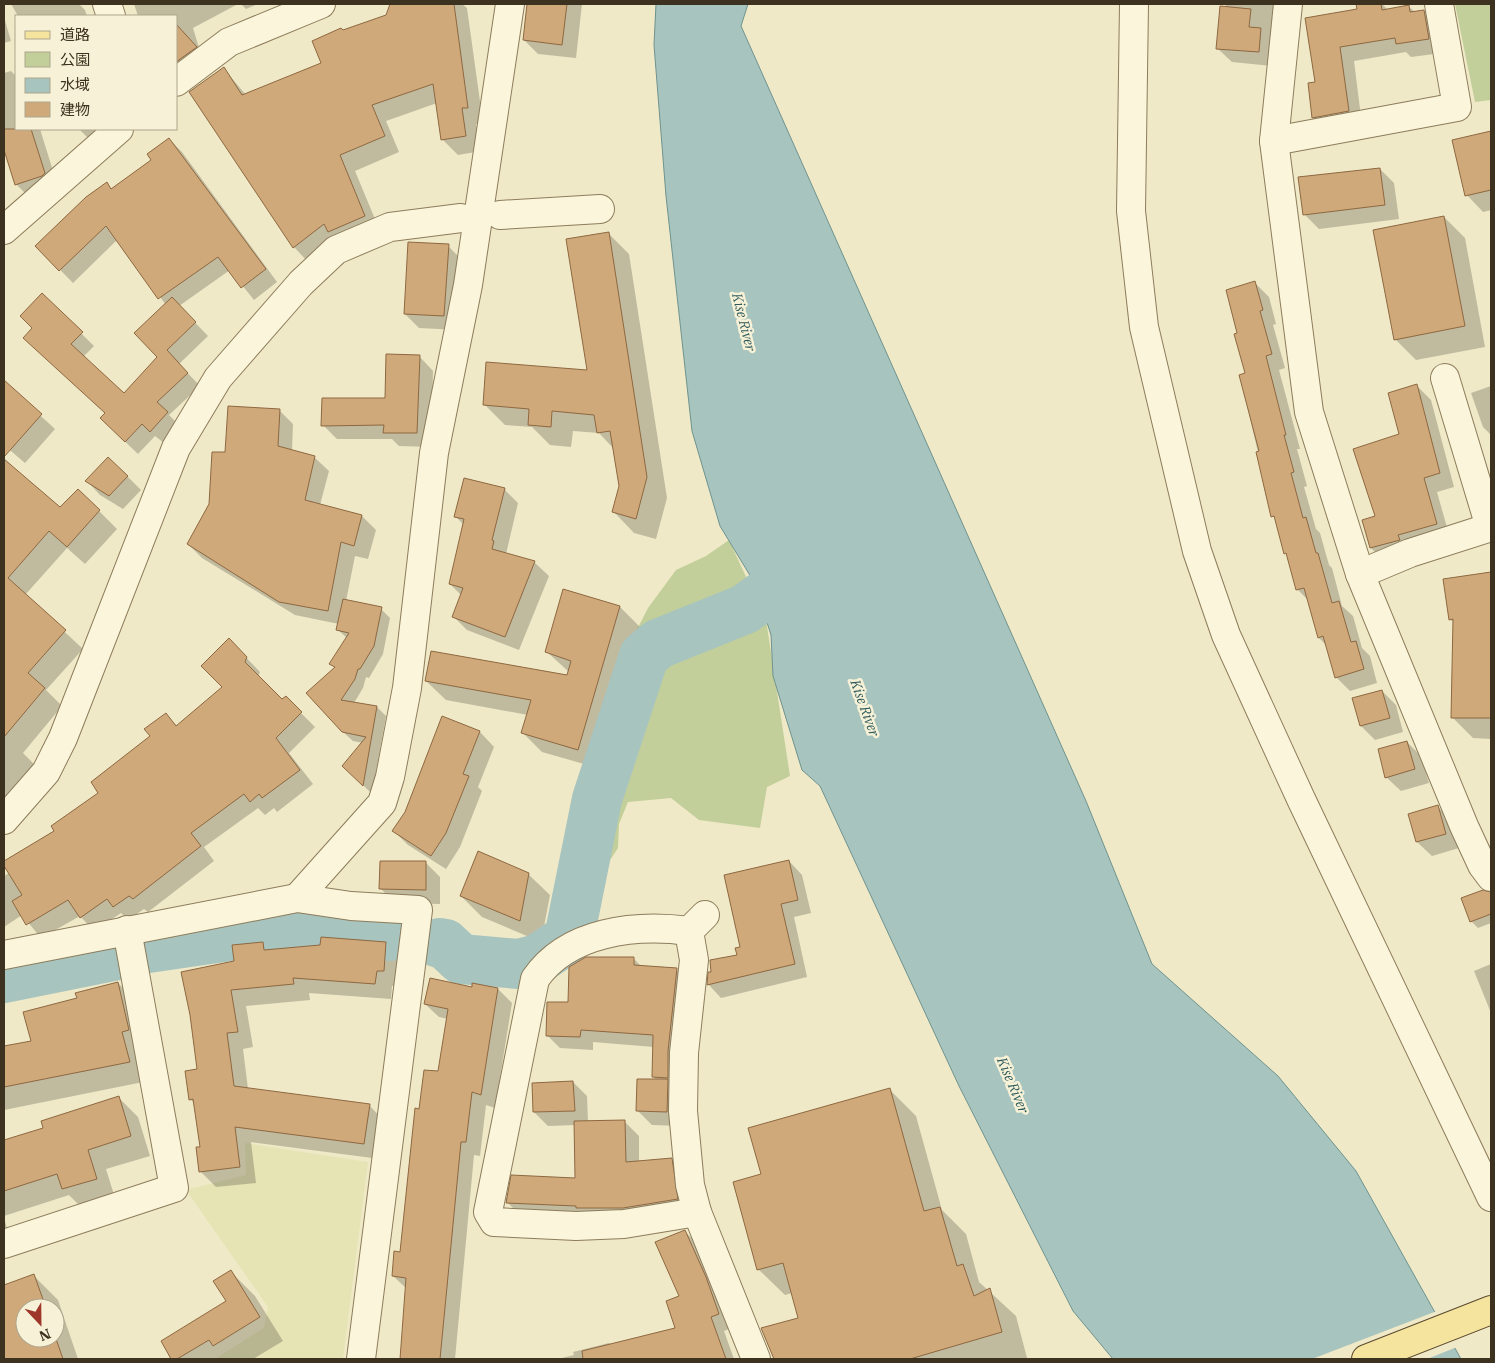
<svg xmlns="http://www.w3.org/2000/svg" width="1495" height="1363" font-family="'IBM Plex Serif','Noto Sans JP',serif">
  <rect width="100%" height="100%" fill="#f0e9c7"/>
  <polygon fill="#e6e4b4" points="245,1143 368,1162 343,1359 215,1359 264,1328 268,1307 186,1190 246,1175"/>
  <g fill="#c2cf9a">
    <polygon points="1455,4 1491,4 1491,100 1475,102"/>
    <polygon points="729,540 766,620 790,776 767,787 760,828 699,820 671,798 628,802 619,824 618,848 573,916 552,916 575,814 628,647 648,608 676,570 706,556"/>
  </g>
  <polygon fill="#a8c4bf" stroke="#6e938e" points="656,4 748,4 741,26 1086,801 1152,964 1278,1076 1356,1171 1461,1359 1113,1359 1073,1311 959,1086 820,786 802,770 773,676 771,635 754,582 720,526 692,431 666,196 654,45"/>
  <polygon fill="#f0e9c7" points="1437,1311 1457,1347 1427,1359 1312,1359"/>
  <g fill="#0003" fill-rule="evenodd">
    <polygon points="11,4 79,4 85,10 87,16 18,16"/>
    <polygon points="134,4 238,4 193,28 200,51 176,87 176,16 138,16"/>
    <polygon points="241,4 258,4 246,9"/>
    <polygon points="391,4 462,4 467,8 483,123 476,124 481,151 458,155 442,139 437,103 386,121 399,152 355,171 380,231 309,263 294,247 224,69 246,95 323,64 343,32 387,16"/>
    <polygon points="529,4 582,4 576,58 538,54 524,40"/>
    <polygon points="1226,4 1274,4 1271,39 1273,66 1232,62 1217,48"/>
    <polygon points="1367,4 1382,4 1388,10 1409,7 1415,12 1424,11 1438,25 1442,53 1411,57 1406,52 1354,61 1362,125 1327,132 1313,117 1317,83 1358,10 1357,5"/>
    <polygon points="4,17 11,41 4,43"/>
    <polygon points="11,71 16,76 16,129 40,129 58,187 30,198 16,184 4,146 4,73"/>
    <polygon points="79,129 120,129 93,143"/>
    <polygon points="1491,133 1491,210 1483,212 1467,195 1454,141"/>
    <polygon points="169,139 182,152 277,282 254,300 230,270 179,306 208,336 179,364 200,386 169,415 180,426 164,443 155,436 138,454 114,431 106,413 34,328 42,295 94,346 83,357 124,395 159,357 166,305 117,240 73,283 37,246 107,184 112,190 153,160"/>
    <polygon points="1380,169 1394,183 1399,219 1319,229 1305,215"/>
    <polygon points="1444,217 1465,238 1485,347 1416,360 1395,339"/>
    <polygon points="609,234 629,254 667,498 656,539 634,533 614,512 620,486 614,449 599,433 573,431 571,447 550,445 532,427 505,425 484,404 588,371"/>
    <polygon points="448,246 462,260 458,330 419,328 405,314"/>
    <polygon points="1255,283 1269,297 1276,324 1273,325 1285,368 1279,370 1300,449 1297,449 1307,486 1304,487 1316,529 1320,533 1329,565 1332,568 1342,606 1353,616 1362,648 1370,656 1377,683 1350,691 1336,677 1327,646 1319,638 1308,600 1297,589 1289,557 1285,553 1276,519 1273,516 1240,376 1246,374 1239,334"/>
    <polygon points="419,356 433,371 431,447 399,446 392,439 337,439 323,425 386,399"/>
    <polygon points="1417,386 1431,400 1454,487 1437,492 1450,538 1385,562 1371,548 1376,517"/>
    <polygon points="1491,386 1491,435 1483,427 1471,393"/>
    <polygon points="9,387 55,429 25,463 4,445 4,415 6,412 4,410 4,393"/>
    <polygon points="279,410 293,424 292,451 314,457 329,471 320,505 362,516 376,530 368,559 355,556 346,601 381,609 390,618 383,654 369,678 366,677 363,688 354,703 377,707 386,716 372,794 344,766 363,743 353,741 343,732 335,668 331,663 347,638 338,630 339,624 295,615 202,558 188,544 211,504 227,454"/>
    <polygon points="4,460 61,508 99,511 117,529 85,564 67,548 25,595 83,649 46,690 62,706 23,753 40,770 4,806"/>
    <polygon points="127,476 141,490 123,509 100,495 87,481"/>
    <polygon points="504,489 518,503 506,554 534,562 549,576 519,650 467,630 453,616 461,595 450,584 464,525 456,517"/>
    <polygon points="1491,573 1491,739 1473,738 1452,717 1454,623 1450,619 1445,580"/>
    <polygon points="620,607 639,626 598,768 542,752 523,733 528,715 446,700 426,681 568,676 569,672 546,651"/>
    <polygon points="229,640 260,672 258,677 282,701 286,698 315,727 289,753 313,784 277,812 274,808 265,815 258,808 204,847 214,861 148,912 144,909 128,920 121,913 94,931 80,916 41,938 22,915 4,927 4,876 9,873 4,863 56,832 100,794 151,736 166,714 177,726 224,687"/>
    <polygon points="1382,691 1396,705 1403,732 1375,740 1361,726 1354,699"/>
    <polygon points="443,718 480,732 494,747 478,787 482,791 460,847 446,869 408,845 394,831 406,812"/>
    <polygon points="1407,742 1421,756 1429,783 1401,791 1386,777"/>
    <polygon points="1438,807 1452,821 1459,848 1432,856 1417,842"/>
    <polygon points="789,861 802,875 811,913 794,917 807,977 721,998 708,984 738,956"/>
    <polygon points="426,863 440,877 440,904 395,903 381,889"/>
    <polygon points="528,874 550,895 541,942 482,917 461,896"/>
    <polygon points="1490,898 1491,923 1478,928 1471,921"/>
    <polygon points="386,943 402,960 400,986 392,986 391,999 309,993 310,1000 246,1006 253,1047 243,1049 248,1089 369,1105 385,1122 380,1159 251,1142 256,1183 216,1187 200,1171 202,1148 195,1104 190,1099 235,962 262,944 269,951"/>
    <polygon points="634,959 642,967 677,970 690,983 681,1126 652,1125 638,1111 657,1080 653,1077 654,1047 593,1042 593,1050 560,1048 547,1035 569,1004"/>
    <polygon points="1491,964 1491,1013 1474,971"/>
    <polygon points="118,983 137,1002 148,1081 4,1110 4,1048 32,1042 78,999"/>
    <polygon points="473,988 498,989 512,1003 495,1108 486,1105 480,1156 474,1155 455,1359 400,1359 407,1289 393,1276 402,1253 420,1110 439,1073 448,1019 439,1017 425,1004"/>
    <polygon points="573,1082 587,1096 588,1122 625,1122 639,1136 639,1162 671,1159 685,1173 691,1213 521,1216 507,1202 576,1180 576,1125 548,1126 534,1112"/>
    <polygon points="890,1090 916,1116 942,1210 966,1234 979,1282 1016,1316 1027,1358 776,1359 763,1329 800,1319 792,1293 785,1295 758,1269 762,1175"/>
    <polygon points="119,1098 138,1117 150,1156 106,1169 115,1198 82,1208 69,1195 4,1216 4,1142 44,1129"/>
    <polygon points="4,1218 13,1249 4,1252"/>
    <polygon points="684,1231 699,1245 732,1328 724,1331 734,1359 558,1359 574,1355 573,1352 609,1343 611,1345 677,1329 681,1297"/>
    <polygon points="231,1272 255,1296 283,1341 253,1359 170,1359 168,1352 227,1302"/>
    <path d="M34 1276 58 1300 78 1359H4V1286ZM25 1308H55V1338H25Z"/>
  </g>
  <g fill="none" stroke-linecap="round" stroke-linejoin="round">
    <g stroke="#a8c4bf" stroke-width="50">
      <polyline points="439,943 445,944 461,959 519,964 538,959 569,938 597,799 644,656 658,644 745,609 810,561"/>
      <polyline points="148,948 292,927 328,927 390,936"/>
      <polyline points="4,978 118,955"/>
    </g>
  </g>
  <g fill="#d0a97b" stroke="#8d6840">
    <polygon points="390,4 454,4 468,108 462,108 466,136 441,140 433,84 372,105 385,136 340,155 365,216 328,232 324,224 293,248 189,92 224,67 242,95 321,63 312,41 341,28 343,30 386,15"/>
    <polygon points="527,4 567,4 562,45 523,40"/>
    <polygon points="1356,4 1381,4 1382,10 1409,5 1410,12 1424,10 1429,39 1396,44 1395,38 1340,47 1349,111 1312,118 1308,83 1315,82 1305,18 1357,9"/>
    <polygon points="1220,6 1251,9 1249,27 1261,28 1259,52 1216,49"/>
    <polygon points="176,24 197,47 176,62"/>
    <polygon points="4,129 31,129 45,173 42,176 15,185 4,150"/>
    <polygon points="1491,131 1491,190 1465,196 1452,140"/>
    <polygon points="169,138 266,269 241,288 218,257 158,299 106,226 59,271 35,246 86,197 107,182 111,189 151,160 147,154"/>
    <polygon points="1380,168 1385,205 1303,215 1298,177"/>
    <polygon points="1444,216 1465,326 1394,340 1373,230"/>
    <polygon points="609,232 647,477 636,519 612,512 619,486 610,431 597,433 594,415 552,411 551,427 528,425 529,409 483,405 486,362 587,370 566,239"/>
    <polygon points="408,242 449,244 444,316 404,314"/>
    <polygon points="1255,281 1263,310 1260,311 1272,354 1266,356 1286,435 1284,435 1294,472 1291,473 1303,518 1306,517 1316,553 1318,553 1332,603 1339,601 1351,642 1356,641 1364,669 1335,678 1323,636 1318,638 1304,588 1296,590 1286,553 1284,554 1274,516 1271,517 1256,452 1259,451 1239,375 1245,373 1234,334 1237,333 1226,290"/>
    <polygon points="42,293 83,332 71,344 124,393 157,357 134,333 172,297 196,322 167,350 188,373 157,402 168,412 150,432 142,424 125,442 100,418 105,413 23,338 32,328 20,316"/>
    <polygon points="386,354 420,355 417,433 383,433 384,425 321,426 322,398 385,398"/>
    <polygon points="4,380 42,414 4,457"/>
    <polygon points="1417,384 1440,473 1424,478 1437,524 1398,535 1400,540 1370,548 1362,520 1375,516 1353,449 1399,434 1388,393"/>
    <polygon points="228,406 280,409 278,446 315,456 305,500 362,515 354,546 341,542 328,611 279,602 187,544 209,504 212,452 225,452"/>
    <polygon points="108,457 128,476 109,496 85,481"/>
    <polygon points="4,459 60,507 78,489 100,510 67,547 49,531 8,578 66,630 28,673 45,688 4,737"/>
    <polygon points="464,478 505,488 492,540 494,541 492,549 535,561 505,637 452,617 463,588 449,584 464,519 454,517"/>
    <polygon points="1491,572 1491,718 1451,718 1453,619 1449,620 1443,579"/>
    <polygon points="563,589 620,606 578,750 521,733 531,700 425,681 431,651 567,675 571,661 545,652"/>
    <polygon points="343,599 382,607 374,646 360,669 358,669 355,679 341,700 377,706 363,786 342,766 366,737 342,732 306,693 335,667 329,664 349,633 336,630"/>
    <polygon points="229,638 247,657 245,662 282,699 286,696 302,712 276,738 300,770 262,798 259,794 250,802 244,794 191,833 201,846 133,899 129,896 113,907 107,899 80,918 68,900 26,925 12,901 22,895 4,866 4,861 54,831 51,826 98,793 91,782 150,736 144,729 166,713 176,726 222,687 201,666"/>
    <polygon points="1382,690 1390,718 1360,726 1352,698"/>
    <polygon points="442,716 480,731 463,774 469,776 446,833 431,856 392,831 405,812"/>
    <polygon points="1407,741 1415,769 1385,778 1378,749"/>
    <polygon points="1438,805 1446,834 1416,842 1408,814"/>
    <polygon points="478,851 529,873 520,921 460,896"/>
    <polygon points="789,860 798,900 781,904 795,964 707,985 708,972 711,972 710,960 737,955 735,948 740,947 724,875"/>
    <polygon points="380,861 426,861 426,890 379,889"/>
    <polygon points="1483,890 1491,892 1491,914 1470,922 1461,898"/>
    <polygon points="321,937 386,942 384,971 377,971 375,984 293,978 294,984 231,990 238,1032 227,1033 234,1086 370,1104 364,1144 235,1127 240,1167 199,1172 196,1147 200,1147 193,1099 189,1100 185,1071 197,1069 190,1015 181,972 234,961 232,945 263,942 264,950 320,945"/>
    <polygon points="586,957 634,957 634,965 677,968 668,1051 668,1078 652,1077 653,1035 581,1030 580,1037 546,1036 547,1002 568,1002 569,967"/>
    <polygon points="430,978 472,987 472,983 498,988 481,1095 472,1092 466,1142 461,1142 440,1359 400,1359 406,1278 392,1276 394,1251 400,1252 415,1108 419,1109 424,1070 438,1071 448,1009 424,1004"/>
    <polygon points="118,982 129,1030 122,1032 130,1062 4,1087 4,1046 31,1041 23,1012 77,998 75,993"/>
    <polygon points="637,1079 668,1079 667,1112 636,1111"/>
    <polygon points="573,1081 575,1111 533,1112 532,1083"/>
    <polygon points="890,1088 924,1211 940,1207 957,1266 963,1264 974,1296 990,1288 1002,1332 910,1359 774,1359 761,1328 798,1318 783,1263 757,1270 733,1182 761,1174 748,1128"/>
    <polygon points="119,1096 131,1136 88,1150 97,1179 62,1189 57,1174 4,1191 4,1140 43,1128 41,1121"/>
    <polygon points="625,1120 626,1162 672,1158 678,1199 623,1208 576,1208 576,1206 506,1203 511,1175 575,1178 574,1121"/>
    <polygon points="685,1230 706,1277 719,1314 711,1317 726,1359 583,1359 582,1351 675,1328 666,1301 679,1296 655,1242"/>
    <polygon points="231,1270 260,1317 213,1346 209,1340 177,1359 171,1359 161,1341 226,1301 213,1281"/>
    <polygon points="34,1274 46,1308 25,1308 25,1338 55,1338 55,1336 63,1359 4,1359 4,1285"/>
  </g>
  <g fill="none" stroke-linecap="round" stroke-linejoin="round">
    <g stroke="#8d7c5b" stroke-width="30">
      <g id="minor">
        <polyline points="107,4 111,16"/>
        <polyline points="1134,4 1131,211 1144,327 1197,551 1226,635 1301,799 1491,1197"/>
        <polyline points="1288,4 1274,141 1309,412 1360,574 1464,826 1482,865 1491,877"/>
        <polyline points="176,82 229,42 321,4"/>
        <polyline points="1274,141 1457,107 1439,4"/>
        <polyline points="500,215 600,209"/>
        <polyline points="4,230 119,129"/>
        <polyline points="1445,378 1490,527"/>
        <polyline points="1360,574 1410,553 1491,527"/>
        <polyline points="4,820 46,772 63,738 176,448 218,378 301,283 336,250 390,227 461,218"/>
        <polyline points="297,898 382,803 390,777 407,688 434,453 468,285 510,4"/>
        <polyline points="705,915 689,931 694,960 684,1053 683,1111 690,1185 697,1212 756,1359"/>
        <path d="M689 931C635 924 568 931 535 979L488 1212 494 1222 576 1226 624 1224 697 1212"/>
        <polyline points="4,955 297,898 351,906 418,910 361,1359"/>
        <polyline points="4,1244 174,1188 127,930"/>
      </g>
    </g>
    <g stroke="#5b492f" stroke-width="30">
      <polyline id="major" points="1366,1359 1491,1310"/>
    </g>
    <use href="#minor" stroke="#faf5db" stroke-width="28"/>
    <use href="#major" stroke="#f4e49e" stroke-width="28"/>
  </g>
  <g text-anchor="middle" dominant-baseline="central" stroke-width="5" stroke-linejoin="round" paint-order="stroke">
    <g font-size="14" font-style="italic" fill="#2e5a5d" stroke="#f7f2d7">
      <text transform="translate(744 322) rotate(76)">Kise River</text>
      <text transform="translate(865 708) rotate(70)">Kise River</text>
      <text transform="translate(1013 1085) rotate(67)">Kise River</text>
    </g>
  </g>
  <rect width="1495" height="1363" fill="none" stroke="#3d311f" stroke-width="10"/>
  <rect x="15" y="15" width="162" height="115" fill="#f7f2d7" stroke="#ada58d"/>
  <rect x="25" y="31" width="25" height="8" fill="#f4e49e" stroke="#ada58d"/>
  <text x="60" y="40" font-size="15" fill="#3d311f">道路</text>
  <rect x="25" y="52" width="25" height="15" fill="#c2cf9a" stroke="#ada58d"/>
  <text x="60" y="65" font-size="15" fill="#3d311f">公園</text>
  <rect x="25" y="78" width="25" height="15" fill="#a8c4bf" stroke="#ada58d"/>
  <text x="60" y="90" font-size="15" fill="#3d311f">水域</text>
  <rect x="25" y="102" width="25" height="15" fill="#d0a97b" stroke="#ada58d"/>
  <text x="60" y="115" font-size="15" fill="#3d311f">建物</text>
  <g transform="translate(40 1323) rotate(158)"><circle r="24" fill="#f7f2d7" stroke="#ada58d"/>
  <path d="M0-4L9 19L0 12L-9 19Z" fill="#9e3729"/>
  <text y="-8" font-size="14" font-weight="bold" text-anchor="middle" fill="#3d311f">N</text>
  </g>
</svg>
